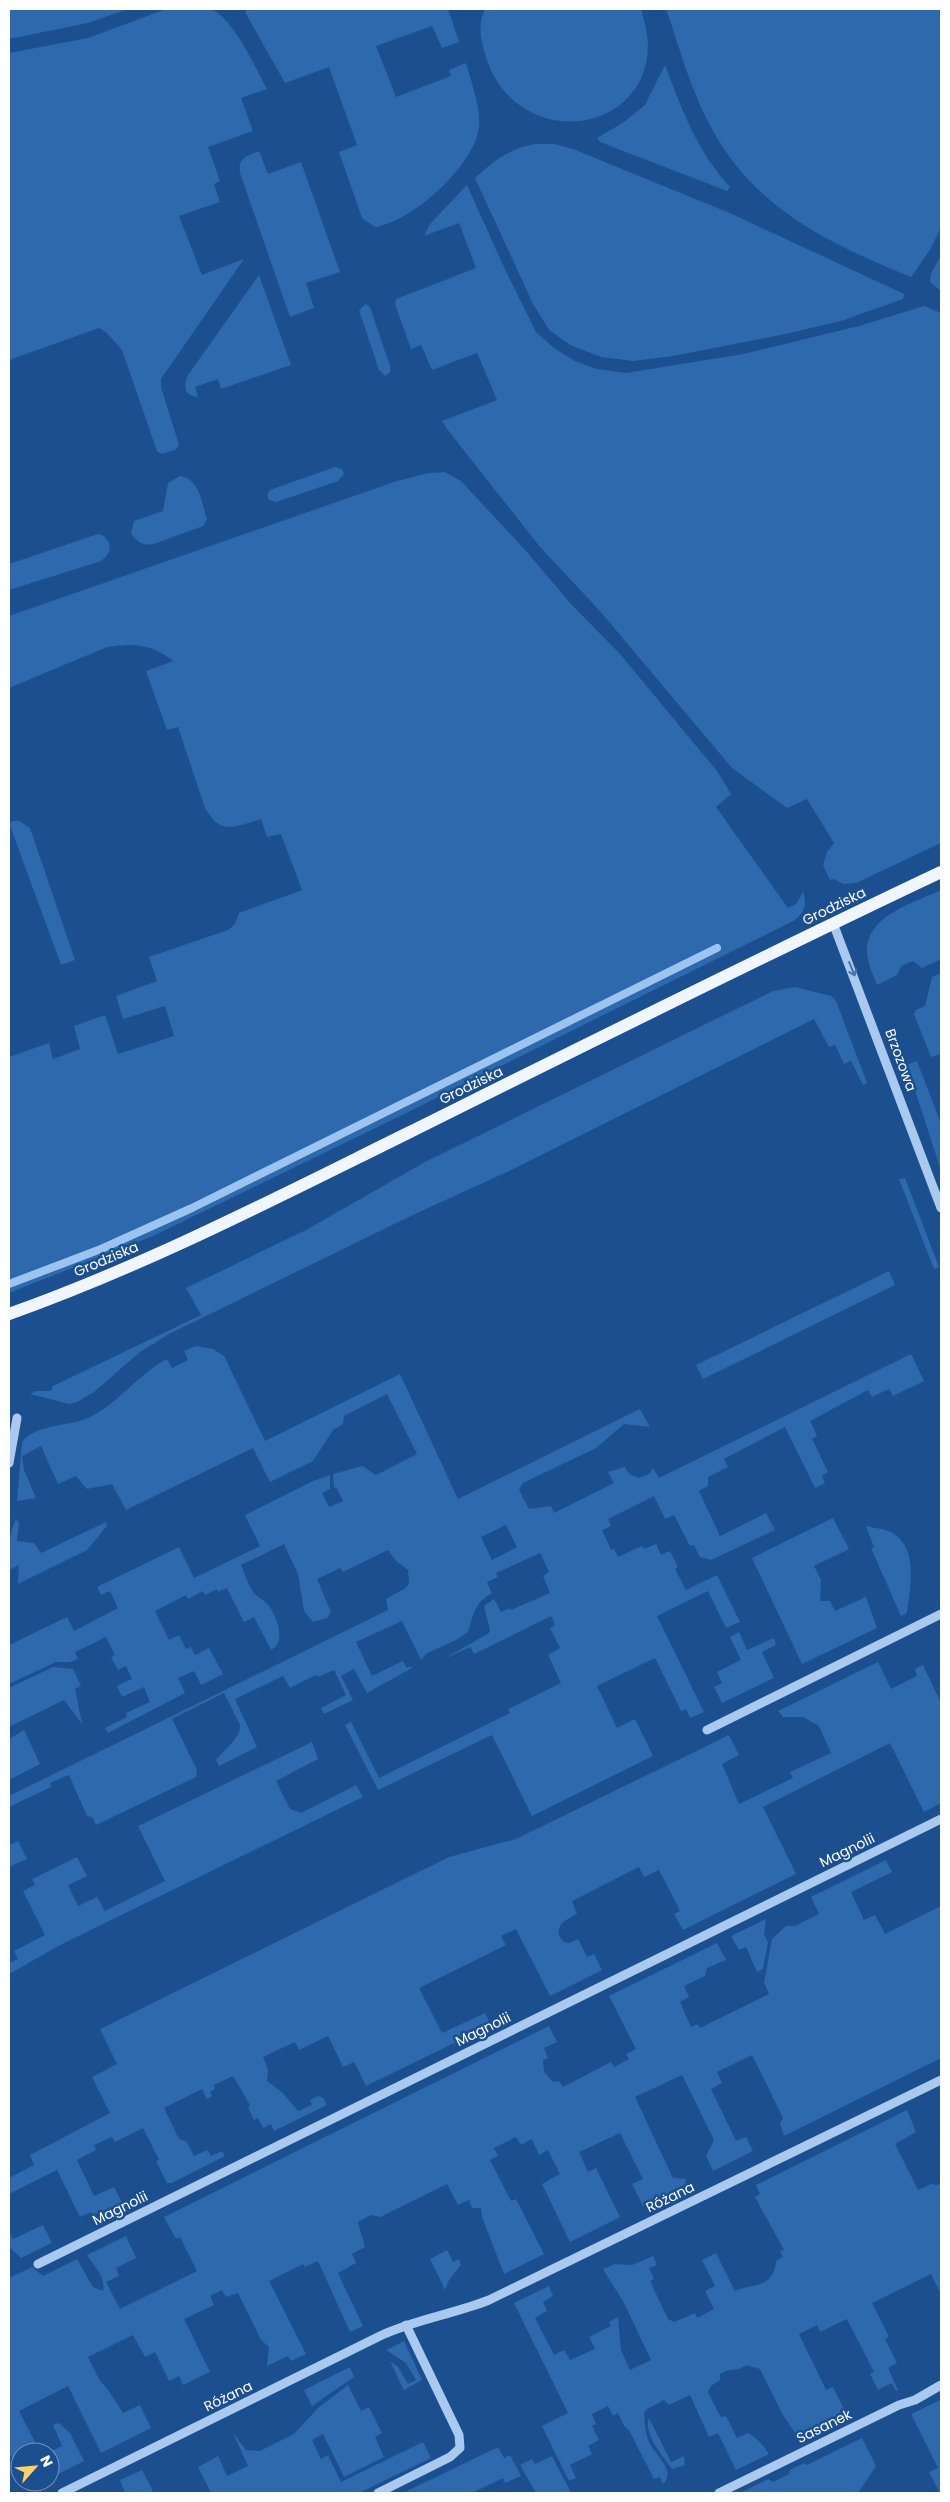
<svg xmlns="http://www.w3.org/2000/svg" width="950" height="2502" font-family="Poppins,sans-serif">
  <rect width="100%" height="100%" fill="#1b4f8f"/>
  <g fill="#2e69ad" fill-rule="evenodd">
    <polygon points="9,9 128,9 88,23 9,39"/>
    <path d="M166 9C179 9 196 6 209 9 232 14 256 69 267 89L241 98 253 131 208 147 220 181 214 184 220 202 179 216 202 275 244 259 161 379V387L179 445 175 450 162 454 157 451 122 350 106 332 99 328 9 360V53L88 38Z"/>
    <path d="M246 9H448L459 42 442 48 432 26 376 46 396 97 451 76 449 70 466 63C471 82 481 107 479 127 475 165 412 222 375 227L362 218 339 152 357 145 329 67 285 83 246 14Z"/>
    <path d="M485 9H641C644 21 648 33 648 46 646 138 515 151 486 57 481 41 477 25 485 9Z"/>
    <path d="M666 9H941V227L930 250 911 277C830 244 755 209 712 129 691 92 680 49 666 9Z"/>
    <path d="M665 65C681 108 698 153 730 187L727 191 600 142 597 138 624 122 645 105Z"/>
    <path d="M535 144H555L573 149 732 214 904 294 903 299 844 320 786 334 673 356 633 361 601 357 570 345 549 330 533 304 475 178C493 161 510 148 535 144Z"/>
    <path d="M259 151 268 174 301 162 340 272 306 283 314 308 290 317 240 173C237 158 247 156 259 151Z"/>
    <polygon points="467,185 503,265 536,332 554,348 575,361 597,369 626,373 743,354 859,326 924,306 941,313 941,843 856,883 844,884 833,879 830,880 823,865 827,852 834,843 807,799 787,808 732,768 599,610 540,547 447,429 442,421 497,400 477,353 432,370 421,345 411,349 395,304 396,299 476,268 459,223 424,236 430,224"/>
    <polygon points="941,255 941,291 930,282 931,274"/>
    <path d="M259 275 291 365 221 389 218 379 195 387 198 397C184 396 183 386 188 375Z"/>
    <polygon points="366,304 370,307 390,366 390,372 385,376 379,370 359,310"/>
    <polygon points="335,467 342,469 344,474 338,481 276,502 269,500 267,495 270,490"/>
    <path d="M445 472 461 481 526 551 571 604 620 654 717 771 731 794 716 807 788 908 796 904 803 892C807 904 805 912 795 920L390 1121 153 1236 9 1293V1057L49 1043 53 1059 80 1049 74 1026 105 1015 118 1054 174 1036 165 1006 123 1019 116 996 157 981 149 957 228 930 235 924 239 913 302 890 281 834 267 837 261 819C234 826 222 837 205 808L178 727 167 730 146 671 173 661C152 644 133 643 107 647L9 688V616L397 481 429 473Z"/>
    <path d="M180 476C200 479 202 504 207 519L203 526 154 544C142 546 137 542 131 533L134 521 163 511 168 483Z"/>
    <path d="M98 534 104 536C113 546 111 553 101 561L9 590V564Z"/>
    <polygon points="14,821 19,821 30,828 75,960 61,965 9,823"/>
    <path d="M941 890V959L922 968 913 961 901 966 897 975 877 985C873 974 867 963 867 951 867 915 914 903 941 890Z"/>
    <polygon points="941,973 941,1054 931,1057 914,1014 916,1010 925,1006 932,977"/>
    <polygon points="795,987 831,996 836,1001 867,1083 863,1085 851,1061 844,1064 835,1045 829,1047 814,1019 507,1172 417,1213 169,1334 140,1352 94,1392 77,1402 69,1404 30,1394 36,1391 51,1391 53,1386 201,1315 186,1288 308,1229 425,1162 773,991"/>
    <polygon points="917,1061 941,1124 941,1171 907,1065"/>
    <polygon points="905,1178 939,1267 934,1269 899,1179"/>
    <polygon points="889,1271 895,1285 703,1379 696,1365"/>
    <path d="M196 1346 213 1349 224 1356 265 1441 400 1374 458 1499 640 1409 650 1427 624 1424 596 1448 523 1483 519 1490 529 1509 551 1506 554 1513 614 1483 608 1472 625 1467 629 1474 639 1478 649 1474 653 1468 659 1478 911 1354 924 1381 893 1396 889 1389 872 1397 868 1390 810 1421 817 1436 812 1439 828 1472 822 1476 825 1483 815 1488 785 1427 724 1459 728 1467 708 1477V1486L699 1491 720 1536 766 1513 775 1530 711 1560 700 1557 694 1545 690 1546 674 1515 665 1519 654 1496 608 1519 611 1526 602 1530 611 1550 614 1549 618 1557 642 1546 644 1549 656 1544 661 1555 670 1551 678 1567 675 1569 686 1590 717 1575 740 1622 726 1628 708 1591 657 1616 704 1712 690 1718 686 1709 681 1711 655 1658 597 1686 617 1728 635 1719 653 1756 532 1816 492 1735 378 1790 345 1725 351 1722 379 1778 510 1713 508 1709 561 1683 548 1655 560 1648 550 1628 555 1625 551 1616 474 1654 470 1647 442 1660 489 1633 490 1630 484 1606 494 1599 501 1612 510 1608 511 1610 550 1593 543 1576 549 1572 540 1553 496 1573 498 1577 487 1582 492 1593C474 1603 474 1614 468 1632L456 1640 427 1653 421 1660 402 1621 356 1642 372 1676 403 1661 407 1668 411 1666 412 1668 367 1693 354 1669 341 1676 353 1700 324 1714 321 1708 346 1695 334 1670 318 1677 316 1675 290 1688 283 1676 235 1699 257 1747 219 1766 216 1760C224 1750 241 1738 240 1725L224 1693 172 1719 197 1770 196 1777 96 1825 93 1818 87 1816 69 1775 50 1783 51 1787 9 1807V1796L388 1610 386 1599 404 1589 409 1584 408 1570 396 1561 388 1550 343 1572 340 1568 317 1579 331 1612 327 1618 313 1622 304 1611 298 1574 284 1544 241 1565C244 1573 249 1586 254 1593 258 1598 265 1600 269 1606 277 1618 287 1642 271 1650L254 1617 244 1622 227 1588 218 1592 217 1589 205 1595 203 1591 188 1599 186 1595 155 1611 169 1640 179 1635 186 1649 191 1647 195 1655 209 1648 223 1674 201 1685 194 1671 178 1678 185 1693 108 1733 105 1728 127 1717 126 1713 150 1702 144 1687 122 1697 117 1686 132 1679 126 1666 118 1670 111 1657 115 1655 106 1637 75 1652 78 1659 70 1662H56L9 1684V1645L67 1617 74 1631 118 1608 110 1591 101 1595 97 1587 179 1547 194 1578 260 1546 245 1515 313 1481 330 1475V1489L322 1493 329 1507 343 1501 336 1487 334 1488 333 1474 362 1466 376 1475 417 1454 387 1394 344 1416 343 1424 333 1430 313 1461 270 1482 253 1448 126 1510 112 1484 87 1489 76 1476 58 1484 41 1446 22 1456 24 1470 36 1498 17 1501 22 1442C37 1423 69 1427 90 1417 119 1403 138 1374 167 1359L172 1368 188 1360 184 1351ZM506 1525 517 1547 492 1560 481 1537Z"/>
    <polygon points="833,1518 849,1549 814,1566 821,1580 820,1601 830,1601 835,1611 866,1597 877,1628 802,1664 752,1558"/>
    <path d="M16 1519 19 1523 17 1541 34 1543 41 1553 106 1522 107 1526 87 1550 18 1584 19 1565 9 1570C9 1552 8 1535 16 1519Z"/>
    <path d="M866 1526C874 1528 886 1529 893 1533 919 1550 910 1588 907 1613L901 1616 871 1548 874 1547Z"/>
    <polygon points="739,1632 747,1650 774,1638 776,1645 762,1652 774,1678 722,1703 714,1687 722,1683 717,1672 741,1660 730,1637"/>
    <path d="M878 1662 891 1689 917 1676 915 1669 923 1665 941 1703V1803L924 1812 890 1743 763 1807 796 1874 683 1930 674 1914 680 1911 659 1870 644 1877 639 1867 572 1901 577 1914C565 1920 550 1928 564 1942L569 1943 578 1939 587 1957 594 1954 602 1970 550 1996 516 1929 501 1936 506 1945 419 1988 442 2033 485 2013 491 2025 366 2086 354 2062 343 2067 328 2036 299 2050 295 2042 263 2057 268 2070 267 2081 283 2093 298 2111 312 2105 310 2100 318 2096 323 2098 327 2105 274 2131 271 2124 263 2128 258 2118 254 2120 248 2107 250 2105 233 2076 214 2085 215 2089 210 2092 212 2096 207 2099 202 2089 164 2108 179 2139 187 2142 194 2156 207 2150 211 2156 222 2151 225 2156 172 2183H167L156 2161 159 2160 143 2128 115 2142 112 2137 94 2145 96 2150 77 2160 94 2196 114 2187 124 2207 101 2218 98 2213 93 2215 91 2212 80 2217 57 2170 9 2194V2178L34 2165 30 2155 110 2113 92 2077 117 2064 100 2029 449 1857 516 1839 729 1735 739 1755 722 1764 739 1804 793 1778 790 1772 831 1753 819 1726 803 1717H783L778 1711Z"/>
    <polygon points="53,1667 73,1669 81,1686 75,1689 82,1724 64,1700 9,1727 9,1688"/>
    <polygon points="24,1730 40,1764 9,1780 9,1739"/>
    <polygon points="312,1742 318,1759 276,1781 290,1809 301,1813 356,1785 363,1797 64,1943 9,1974 9,1963 18,1959 14,1951 45,1935 23,1891 35,1885 32,1879 77,1857 87,1876 68,1885 78,1906 97,1897 105,1911 165,1881 138,1826"/>
    <polygon points="18,1841 27,1859 9,1867 9,1845"/>
    <path d="M886 1860 892 1872 851 1892 864 1920 875 1915 885 1934 941 1906V2058L784 2136 780 2124 783 2118 752 2055 717 2072 722 2083 711 2089 736 2141 746 2137 753 2151 713 2171 706 2156 714 2140 682 2075 635 2097 673 2178 686 2179 685 2185 643 2206 632 2184 643 2179 620 2133 579 2152 588 2172 596 2168 620 2217 570 2242 542 2184 560 2174 548 2150 539 2155 532 2139 521 2145 516 2137 494 2148 498 2156 490 2160 511 2201 516 2199 544 2254 504 2274 482 2217 481 2208H472L469 2200 458 2205 447 2184 380 2217 371 2215 358 2222 365 2247 352 2254 356 2263 338 2273 363 2326 350 2332 318 2261 305 2267 303 2264 269 2281 306 2354 291 2361 288 2356 267 2366 269 2347 261 2340 238 2293 226 2297 222 2290 210 2296 214 2305 184 2319 210 2372 183 2385 179 2376 169 2381 155 2352 145 2357 133 2335 88 2357 100 2381 109 2391 123 2413 140 2405 151 2428 101 2453 68 2386 19 2411 40 2452H20V2473L9 2453V2278L32 2267 43 2276 77 2259 93 2287 103 2291C106 2277 94 2266 87 2255L126 2236 136 2258 116 2268 119 2276 106 2282 120 2309 197 2271 180 2237 176 2239 164 2217 549 2026 557 2042 544 2048 548 2058 543 2060 544 2072 553 2082 559 2081 563 2087 611 2062 614 2067 629 2059 626 2054 636 2049 609 1996 717 1943 726 1960 707 1968 705 1976 684 1986 689 1997 680 2002 691 2027 698 2024 700 2028 769 1994 764 1983 772 1939 786 1926H795L819 1914 811 1897Z"/>
    <polygon points="766,1919 764,1935 768,1942 763,1969 757,1972 746,1947 739,1950 731,1936"/>
    <path d="M907 2110 916 2132 895 2144 918 2190 931 2184 937 2185 941 2183V2294L931 2274 872 2303 889 2337 885 2339 897 2363 888 2368 898 2390 896 2391 892 2383 878 2390 870 2374 874 2372 847 2319 820 2332 817 2325 799 2334 826 2390 833 2387 847 2415 802 2437 799 2432 795 2433 783 2415 760 2369 746 2365C738 2372 728 2368 720 2374V2380L711 2386 708 2392 719 2414 721 2417 726 2416 737 2438 748 2433C757 2438 763 2445 769 2454L736 2470 718 2433 709 2437 690 2395 669 2405 664 2400 647 2409 644 2413C645 2423 645 2433 649 2442 654 2454 677 2470 663 2484L660 2477 654 2479 629 2430 624 2426 618 2413 613 2416 608 2406 592 2414 596 2424 592 2426 599 2440 588 2446 592 2454 570 2465 576 2478 569 2481 542 2426 568 2413 514 2303 549 2286 553 2296 543 2302 547 2311 535 2318 554 2355 564 2350 570 2360 595 2349 589 2337 611 2326 609 2322 618 2317 621 2350 630 2370 651 2360 624 2303 603 2269 615 2264 632 2265 653 2256 657 2265 649 2268 654 2279 650 2281 668 2319 674 2322 695 2313 697 2318 714 2309 705 2291 715 2286 702 2260 716 2253 735 2291C751 2283 773 2290 776 2261L783 2257 780 2251 784 2250 755 2197 760 2194 756 2185Z"/>
    <polygon points="43,2225 52,2243 21,2258 9,2247 9,2232 13,2239"/>
    <polygon points="447,2250 453,2262 459,2259 461,2265 449,2280 445,2290 430,2259"/>
    <polygon points="404,2341 422,2380 404,2390 390,2361 398,2367 408,2384 416,2380 406,2363 386,2350"/>
    <polygon points="350,2367 354,2377 312,2406 304,2390"/>
    <polygon points="348,2385 361,2411 369,2407 382,2433 375,2437 384,2457 344,2477 323,2434 312,2440 321,2459 328,2455 341,2482 423,2442 431,2458 359,2493 211,2493 198,2467 218,2456 227,2476 248,2466 233,2433 246,2450 260,2451 294,2434 318,2408"/>
    <polygon points="941,2400 941,2493 940,2493 929,2472 938,2468 911,2414"/>
    <path d="M649 2418 671 2462 684 2456 685 2465 672 2469C663 2457 643 2433 649 2418Z"/>
    <polygon points="59,2423 70,2433 84,2461 50,2478 49,2452 62,2446 53,2425"/>
    <polygon points="862,2438 876,2466 858,2493 740,2493 768,2479 773,2482 789,2474 790,2470 804,2463 807,2465"/>
    <polygon points="498,2447 504,2458 510,2455 521,2476 505,2483 503,2478 472,2493 403,2493"/>
    <polygon points="552,2456 571,2493 536,2493 520,2465 532,2459 535,2464"/>
    <polygon points="142,2470 153,2491 147,2493 125,2493 120,2480"/>
  </g>
  <g fill="none" stroke-linecap="round" stroke-linejoin="round">
    <polyline stroke="#9cc4f0" stroke-width="8" points="9,1284 101,1249 192,1208 717,948"/>
    <g stroke="#a9c9ee" stroke-width="9">
      <polyline points="833,923 941,1208"/>
      <polyline points="9,1463 17,1418"/>
      <polyline points="707,1730 941,1614"/>
      <polyline points="38,2264 941,1819"/>
      <path d="M62 2493 382 2335C417 2319 454 2314 489 2300L941 2080"/>
      <polyline points="378,2493 450,2457 460,2448 459,2435 406,2325"/>
      <polyline points="719,2493 899,2405 915,2400 941,2385"/>
    </g>
    <path stroke="#f0f6ff" stroke-width="12" d="M9 1314C147 1265 278 1197 410 1132 587 1044 763 956 941 872"/>
  </g>
  <defs><path id="oneway-shaft" d="M-6 0H5M1.5-3L5.5 0L1.5 3" fill="none" stroke-width="1.6" stroke-linecap="round" stroke-linejoin="round" transform="scale(1.25)"/></defs>
  <use stroke="#4674ac" href="#oneway-shaft" transform="translate(852 969) rotate(68)"/>
  <g text-anchor="middle" dominant-baseline="central" stroke-width="5" stroke-linejoin="round" paint-order="stroke">
    <g font-size="14" fill="#fff" stroke="#1b4f8f">
      <text transform="translate(834 906) rotate(-26)">Grodziska</text>
      <text transform="translate(901 1060) rotate(70)">Brzozowa</text>
      <text transform="translate(471 1085) rotate(-26)">Grodziska</text>
      <text transform="translate(106 1259) rotate(-23)">Grodziska</text>
      <text transform="translate(847 1850) rotate(-26)">Magnolii</text>
      <text transform="translate(483 2029) rotate(-26)">Magnolii</text>
      <text transform="translate(670 2197) rotate(-26)">Różana</text>
      <text transform="translate(120 2208) rotate(-26)">Magnolii</text>
      <text transform="translate(228 2396) rotate(-26)">Różana</text>
      <text transform="translate(824 2426) rotate(-26)">Sasanek</text>
    </g>
  </g>
  <rect width="950" height="2502" fill="none" stroke="#ffffff" stroke-width="20"/>
  <g transform="translate(35 2467) rotate(63)"><circle r="24" fill="#1b4f8f" stroke="#7695bc"/>
  <path d="M0-4L9 19L0 12L-9 19Z" fill="#ffd166"/>
  <text y="-8" font-size="14" font-weight="bold" text-anchor="middle" fill="#ffffff">N</text>
  </g>
</svg>
